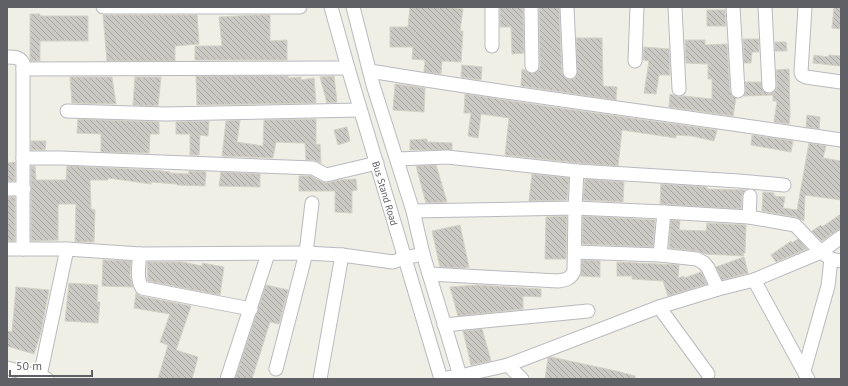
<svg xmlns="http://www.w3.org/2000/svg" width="848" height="386" font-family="'PT Sans',sans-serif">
  <defs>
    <pattern id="building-back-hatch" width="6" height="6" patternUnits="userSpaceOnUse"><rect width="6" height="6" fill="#cbc9c4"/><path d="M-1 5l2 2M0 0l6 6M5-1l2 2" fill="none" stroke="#a8a7a3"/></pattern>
  </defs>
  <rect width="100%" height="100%" fill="#efefe6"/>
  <g fill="url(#building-back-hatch)" stroke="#d4d1c5">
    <polygon points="410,7 444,7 463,9 460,31 463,31 461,62 442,61 441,74 424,72 425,60 412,59 413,47 390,47 390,27 408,27"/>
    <polygon points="500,7 523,7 524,53 512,54 511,27 500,27"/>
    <polygon points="539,7 559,7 562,72 564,77 567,79 574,79 577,75 576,38 602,38 603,86 617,87 616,100 521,86 522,69 533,74 539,70 540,66"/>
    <polygon points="834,7 841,7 841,29 832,28"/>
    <polygon points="707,10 725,10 726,26 707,26"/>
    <polygon points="30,14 40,14 40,16 88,16 88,41 40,41 40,61 30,61"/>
    <polygon points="103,15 197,15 199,44 175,46 175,61 107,61"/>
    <polygon points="255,15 270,15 270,41 287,40 287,60 195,60 195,46 222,46 219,17"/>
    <polygon points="743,39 759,39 759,52 752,52 751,63 744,63"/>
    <polygon points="685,40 705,40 705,45 727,44 730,91 732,96 736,98 733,116 669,107 670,94 679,97 683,96 712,99 712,79 708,79 708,64 686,63"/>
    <polygon points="775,42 786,42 787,51 775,51"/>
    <polygon points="644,47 669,49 670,75 659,75 656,94 644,93 649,61 643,60"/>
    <polygon points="814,55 828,57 829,55 841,56 841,66 813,63"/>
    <polygon points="462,65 482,67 481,80 461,77"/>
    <polygon points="789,69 790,116 789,124 774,122 777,101 773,101 773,95 744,96 746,91 745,82 761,82 763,91 769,94 773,93 776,90 777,86 776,70"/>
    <polygon points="196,76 288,76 288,78 301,77 301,80 314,78 316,103 197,105"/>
    <polygon points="334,76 337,102 327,103 320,77"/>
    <polygon points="70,77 112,77 116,104 72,103"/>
    <polygon points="135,77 161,77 158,106 133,105"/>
    <polygon points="395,84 425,88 424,112 393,110"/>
    <polygon points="465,94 545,106 717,130 714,141 692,136 676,135 676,138 622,130 618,166 578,163 505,155 509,118 481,114 478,138 468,136 471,113 464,113"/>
    <polygon points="807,115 820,117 819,129 806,127"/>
    <polygon points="78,119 159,122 159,134 150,134 149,153 101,152 101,134 77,133"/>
    <polygon points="316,119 316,145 320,144 321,163 314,160 306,160 305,143 300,143 276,142 273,158 222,156 226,121 240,120 237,142 263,146 264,120"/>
    <polygon points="209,121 208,136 200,135 199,155 190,155 190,134 176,134 176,122"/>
    <polygon points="347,127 350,141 338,145 334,130"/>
    <polygon points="752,135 793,141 791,152 751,145"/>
    <polygon points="427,139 427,142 452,143 452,150 410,150 410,140"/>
    <polygon points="31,141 46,141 45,150 31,150"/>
    <polygon points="809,143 826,146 823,158 841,161 841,200 805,195 804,221 796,217 762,211 763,192 774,193 774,196 785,197 783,208 797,210"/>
    <polygon points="15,162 15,181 7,181 7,163"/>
    <polygon points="436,165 447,202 426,203 416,166"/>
    <polygon points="31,166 35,166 36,180 66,180 67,166 153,170 170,172 170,173 189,174 189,171 206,172 205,186 177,185 177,184 151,182 151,184 108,178 108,180 90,180 91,209 95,210 94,242 75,242 76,204 59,204 58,206 58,240 31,241"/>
    <polygon points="221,172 260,174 260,187 219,186"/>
    <polygon points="532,174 569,178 567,200 529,201"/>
    <polygon points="299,176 311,176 322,182 327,183 340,180 356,179 357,190 352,191 352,213 335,212 335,191 299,191"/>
    <polygon points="585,179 624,182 623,202 583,200"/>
    <polygon points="661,184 707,187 707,189 745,190 742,195 741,209 660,204"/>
    <rect x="7" y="197" width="8" height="44"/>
    <polygon points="841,214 841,229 836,231 822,241 812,231 821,225 822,227"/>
    <polygon points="567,216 566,259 545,259 546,217"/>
    <polygon points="583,216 655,220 653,247 582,244"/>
    <polygon points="671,220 680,221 679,230 706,231 707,223 746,225 745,253 743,253 744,256 705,254 698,251 669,248"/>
    <polygon points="460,225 469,267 463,268 440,267 432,231"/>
    <polygon points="798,239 807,249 776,262 771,255 791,241 792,243"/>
    <polygon points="744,257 748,273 722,280 716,267"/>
    <polygon points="103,260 131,261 130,276 133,287 102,286"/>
    <polygon points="582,260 600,261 600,277 581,276"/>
    <polygon points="147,262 182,262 202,266 202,263 224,267 220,295 148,281"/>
    <polygon points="617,262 679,265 678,278 684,276 684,278 701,272 707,284 668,296 663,281 632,279 632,276 617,276"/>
    <polygon points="69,283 98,285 97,302 100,302 98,323 65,321"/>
    <polygon points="266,285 288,290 279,324 270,322 252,379 235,379"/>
    <polygon points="477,285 541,289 541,297 523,296 523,309 458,316 450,287"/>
    <polygon points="16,287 49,290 41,332 34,354 7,346 7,331 12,332"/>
    <polygon points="136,293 140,296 191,306 176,350 198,357 192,379 158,379 168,345 160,342 170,314 134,308"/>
    <polygon points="482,329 491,361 471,365 463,331"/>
    <polygon points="551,357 616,371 635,376 635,379 545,379 548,358"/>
  </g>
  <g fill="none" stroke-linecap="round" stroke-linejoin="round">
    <g stroke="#b9babf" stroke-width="15">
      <g id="minor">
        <polyline points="103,7 300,7"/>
        <path id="s1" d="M331 7 348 68 441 379"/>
        <polyline points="353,7 373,85 413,211 423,254 461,379"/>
        <polyline points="492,7 492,46"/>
        <polyline points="531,7 532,66"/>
        <polyline points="567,7 570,72"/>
        <polyline points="675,7 679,89"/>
        <polyline points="733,7 738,91"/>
        <polyline points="765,7 769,86"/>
        <polyline points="805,7 801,72 802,75 806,77 841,82"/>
        <path d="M7 57C14 57 20 57 23 63V249"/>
        <polyline points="635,61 637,7"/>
        <polyline points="23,69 348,68"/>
        <path d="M370 71C526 97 684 116 841 140"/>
        <polyline points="67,111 165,114 360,110"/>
        <polyline points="23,158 61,158 313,168 326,175 377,163"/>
        <polyline points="397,159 447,157 577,171 739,181 784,185"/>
        <polyline points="7,189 24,189"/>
        <polyline points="413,211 575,208 664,212 749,217 795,225 821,252 831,259 841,261"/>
        <polyline points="749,217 750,196"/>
        <polyline points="7,249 67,249 140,254 306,253 342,255 393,262 404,258 423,254"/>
        <polyline points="575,252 660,255 697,259 704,263 708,268 718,289"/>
        <path d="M140 254C139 264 136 278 142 288L251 309"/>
        <polyline points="660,255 664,212"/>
        <path d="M429 274 558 281C565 280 571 279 574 271L575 208 577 171"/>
        <polyline points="754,280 808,379"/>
        <polyline points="659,307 708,374"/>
        <polyline points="444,325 588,311"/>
        <polyline points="508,365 522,379"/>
        <polyline points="7,368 47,379"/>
        <polyline points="276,369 306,253 312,203"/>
        <polyline points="804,371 828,286 831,259"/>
        <polyline points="40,376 67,249"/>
        <polyline points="227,379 268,254"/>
        <polyline points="320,379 342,255"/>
        <polyline points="441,379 460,376 508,365 659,307 718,289 754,280 821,252 841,237"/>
      </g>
    </g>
    <use href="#minor" stroke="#fff" stroke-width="13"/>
  </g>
  <g text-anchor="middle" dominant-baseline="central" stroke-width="3" stroke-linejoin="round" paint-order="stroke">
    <g font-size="10" fill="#5e6066" stroke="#fff">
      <text stroke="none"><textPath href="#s1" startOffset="194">Bus Stand Road</textPath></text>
    </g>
  </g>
  <rect width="848" height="386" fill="none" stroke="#5e6066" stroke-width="16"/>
  <path d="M10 370v6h82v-6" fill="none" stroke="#5e6066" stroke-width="2"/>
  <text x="16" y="370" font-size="12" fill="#5e6066" stroke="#ffffff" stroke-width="3" paint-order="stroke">50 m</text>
</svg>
